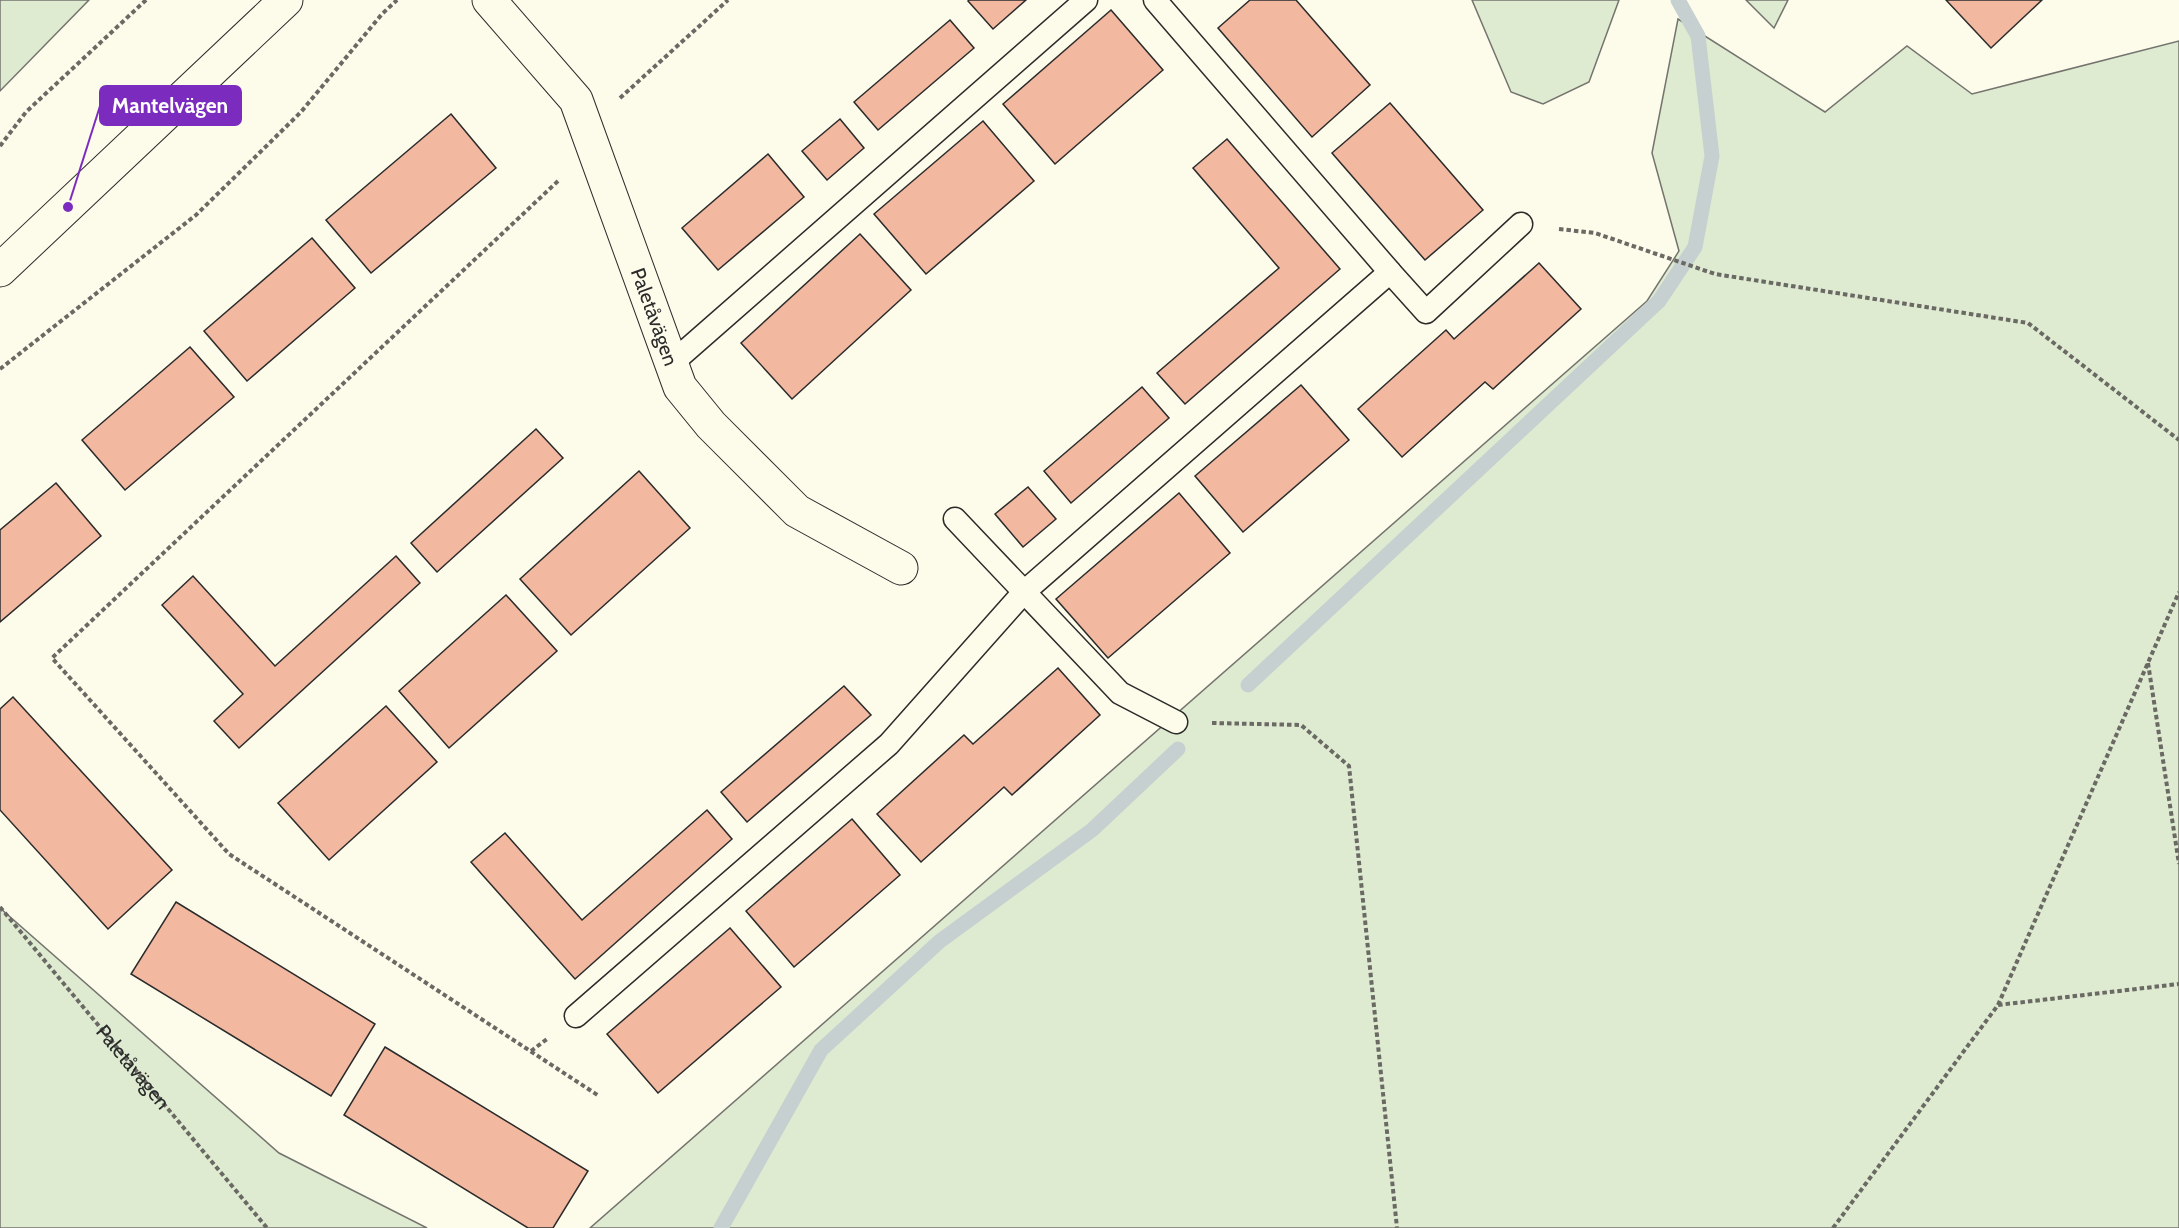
<svg xmlns="http://www.w3.org/2000/svg" width="2179" height="1228" font-family="Cabin,sans-serif">
  <rect width="100%" height="100%" fill="#fdfbea"/>
  <g fill="#deebd1" stroke="#74746e" stroke-width="1.5">
    <polygon points="0,0 89,0 0,91"/>
    <polygon points="1472,0 1619,0 1589,82 1543,104 1511,92"/>
    <polygon points="1746,0 1788,0 1774,28"/>
    <polygon points="1678,19 1825,112 1907,46 1972,94 2179,41 2179,1228 590,1228 1647,301 1679,251 1652,153"/>
    <polygon points="0,908 279,1153 427,1228 0,1228"/>
  </g>
  <g fill="none" stroke-linecap="round" stroke-linejoin="round">
    <g stroke="#c7d0d0" stroke-width="15">
      <polyline points="1248,685 1659,301 1695,247 1712,156 1698,36 1678,0"/>
      <polyline points="721,1228 821,1050 940,941 1092,830 1178,749"/>
    </g>
  </g>
  <g fill="#f2b8a0" stroke="#2b2b2b" stroke-width="1.5">
    <polygon points="969,0 1026,0 993,29 968,1"/>
    <polygon points="1250,0 1296,0 1370,85 1312,137 1218,28"/>
    <polygon points="1946,0 2042,0 1991,48"/>
    <polygon points="1111,10 1163,70 1055,164 1003,104"/>
    <polygon points="950,20 974,48 878,130 854,102"/>
    <polygon points="1390,103 1483,210 1425,260 1332,153"/>
    <polygon points="451,114 496,168 371,273 326,220"/>
    <polygon points="840,119 864,148 827,180 802,151"/>
    <polygon points="983,121 1034,181 926,274 874,214"/>
    <polygon points="1227,139 1340,269 1185,404 1157,373 1279,268 1193,168"/>
    <polygon points="768,154 804,197 718,270 682,228"/>
    <polygon points="860,234 911,290 792,399 741,343"/>
    <polygon points="312,238 355,288 247,381 204,331"/>
    <polygon points="1539,263 1581,309 1493,389 1485,382 1402,457 1358,409 1446,330 1454,339"/>
    <polygon points="190,347 234,397 125,490 82,440"/>
    <polygon points="1301,385 1349,440 1243,532 1195,476"/>
    <polygon points="1142,387 1169,418 1071,503 1044,471"/>
    <polygon points="536,429 563,458 437,572 411,543"/>
    <polygon points="639,471 690,528 571,635 520,579"/>
    <polygon points="56,483 101,536 0,622 0,530"/>
    <polygon points="1028,487 1056,519 1023,547 995,514"/>
    <polygon points="1179,493 1230,553 1108,658 1056,599"/>
    <polygon points="396,556 420,583 239,748 214,721 243,694 162,605 193,576 275,666"/>
    <polygon points="506,595 557,651 449,748 399,691"/>
    <polygon points="1058,668 1100,715 1012,795 1004,787 921,862 877,814 964,735 973,744"/>
    <polygon points="844,686 871,715 747,822 721,792"/>
    <polygon points="13,697 172,870 108,929 0,810 0,709"/>
    <polygon points="386,706 437,762 329,860 278,803"/>
    <polygon points="707,810 732,839 575,979 471,862 505,833 582,920"/>
    <polygon points="852,819 900,875 794,967 746,911"/>
    <polygon points="176,902 375,1024 331,1096 131,974"/>
    <polygon points="730,928 781,987 658,1093 607,1034"/>
    <polygon points="385,1047 588,1171 553,1228 528,1228 344,1115"/>
  </g>
  <g fill="none" stroke-linecap="round" stroke-linejoin="round">
    <g stroke="#2b2b2b" stroke-width="25">
      <g id="service">
        <polyline points="1390,272 1426,312 1521,224"/>
        <polyline points="672,363 1086,0"/>
        <polyline points="955,519 1120,693 1176,722"/>
        <polyline points="576,1016 889,744 1024,592 1390,272 1155,0"/>
      </g>
    </g>
    <g stroke="#2b2b2b" stroke-width="35">
      <g id="minor">
        <path id="s2" d="M489 0 576 100 680 387 711 425 797 511 901 568"/>
      </g>
    </g>
    <g stroke="#2b2b2b" stroke-width="35">
      <polyline id="tertiary" points="0,270 286,0"/>
    </g>
    <g stroke="#6a6964" stroke-width="4" stroke-dasharray="4.5 3" stroke-linecap="butt">
      <polyline points="620,98 728,0"/>
      <polyline points="0,146 26,112 146,0"/>
      <polyline points="558,181 52,658 229,854 599,1096"/>
      <polyline points="1559,229 1595,233 1715,274 2028,323 2179,440"/>
      <polyline points="0,369 196,215 301,112 382,14 397,0"/>
      <polyline points="2148,663 2179,864"/>
      <polyline points="1212,723 1301,725 1349,766 1397,1228"/>
      <path id="s1" d="M0 907 267 1228"/>
      <polyline points="1998,1005 2179,592"/>
      <polyline points="531,1051 547,1039"/>
      <polyline points="1833,1228 1998,1005 2179,984"/>
    </g>
    <use href="#service" stroke="#fdfbea" stroke-width="22"/>
    <use href="#minor" stroke="#fdfbea" stroke-width="33"/>
    <use href="#tertiary" stroke="#fdfbea" stroke-width="33"/>
  </g>
  <g text-anchor="middle" dominant-baseline="central" stroke-width="4.5" stroke-linejoin="round" paint-order="stroke">
    <g font-size="20" fill="#2b2b2b" stroke="#fdfbea">
      <text stroke="none"><textPath href="#s2" startOffset="363">Paletåvägen</textPath></text>
      <text stroke="none"><textPath href="#s1" startOffset="208">Paletåvägen</textPath></text>
    </g>
  </g>
  <path fill="none" stroke="#7b2cbf" stroke-width="2" d="M68 207L100 106"/>
  <circle fill="#7b2cbf" stroke="#fdfbea" stroke-width="2" cx="68" cy="207" r="6"/>
  <rect fill="#7b2cbf" stroke="#7b2cbf" stroke-width="2" x="100" y="86" width="141" height="39" rx="6"/>
  <g font-size="21" text-anchor="middle" font-weight="bold" fill="#fff">
    <text x="170" y="113">Mantelvägen</text>
  </g>
</svg>
